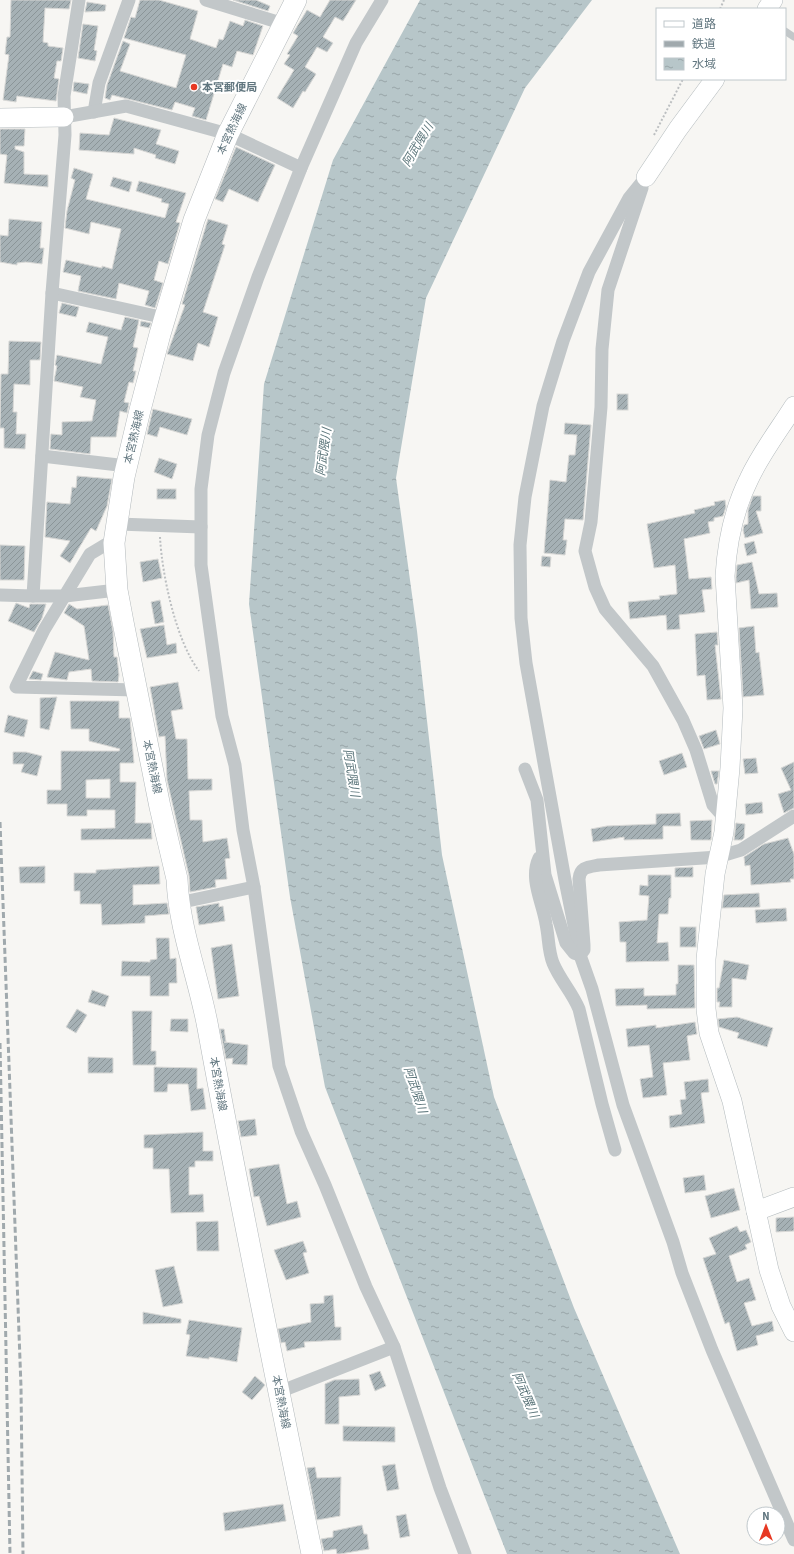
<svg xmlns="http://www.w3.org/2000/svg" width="794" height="1554" font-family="'Source Sans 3','Noto Sans JP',sans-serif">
  <defs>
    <pattern id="water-ripples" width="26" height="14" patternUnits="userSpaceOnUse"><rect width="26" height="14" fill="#b7c6c9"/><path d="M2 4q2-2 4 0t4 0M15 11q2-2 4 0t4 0" fill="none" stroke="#98a5a8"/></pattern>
    <pattern id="building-hatch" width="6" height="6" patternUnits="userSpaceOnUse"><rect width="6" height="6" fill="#a6b1b5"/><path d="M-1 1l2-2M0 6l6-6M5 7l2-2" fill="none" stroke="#8b9598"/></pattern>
  </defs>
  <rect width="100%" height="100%" fill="#f7f6f3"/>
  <polygon fill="url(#water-ripples)" points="420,0 592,0 525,88 426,298 396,478 417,631 442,855 494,1097 574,1308 680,1554 507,1554 325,1087 290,897 249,604 264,384 333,160"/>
  <g fill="url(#building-hatch)" stroke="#d8d8d6" fill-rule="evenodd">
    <polygon points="11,0 71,0 69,9 45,8 43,42 48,43 48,46 63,48 61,61 57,61 54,78 59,79 56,101 17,96 16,102 3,100 9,55 5,54 7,37 10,37"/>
    <polygon points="140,0 159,0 198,11 190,39 216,48 219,39 223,40 230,21 243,26 245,20 263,26 253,55 237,51 232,67 223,64 206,120 192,116 195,108 175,102 172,110 112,95 110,100 105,98 107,85 123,41 130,44 120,71 176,88 186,55 124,38 131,17 135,18"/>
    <polygon points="233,0 256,0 270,6 268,11"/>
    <polygon points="330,0 356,0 343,21 335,17 323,37 333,43 327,52 317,47 305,67 316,74 305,92 303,91 293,108 277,98 294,70 284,64 290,55 287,54 298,36 293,33 307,10 320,17"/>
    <polygon points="87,2 106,5 105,11 85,12"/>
    <polygon points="83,24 98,26 94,50 97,51 95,61 78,58"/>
    <polygon points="74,82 89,84 87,94 73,91"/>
    <polygon points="114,118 161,130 156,144 179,151 175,164 155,158 156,155 134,148 134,154 79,150 80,133 109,135"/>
    <polygon points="0,129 25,129 24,146 15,146 15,149 24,152 24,174 48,175 48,187 4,183 7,155 0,154"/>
    <polygon points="236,147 275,165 258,202 229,189 223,202 215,199"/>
    <polygon points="74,168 93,174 86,199 157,216 165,218 169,204 161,202 162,199 136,191 139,181 186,193 176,222 180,223 168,264 159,261 154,280 163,283 155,308 145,305 149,291 119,283 116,299 87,293 78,291 81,276 63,272 66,260 102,268 102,266 112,269 121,229 91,222 89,234 65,228 67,211 75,180 71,178"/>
    <polygon points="113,177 132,182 129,192 110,186"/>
    <polygon points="9,219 42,222 40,248 44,248 42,264 26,262 17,263 17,265 0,262 0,235 8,236"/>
    <polygon points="208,219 228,225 222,244 225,245 203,312 218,317 209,347 198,343 193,361 167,354 185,305 182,304"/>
    <polygon points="62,303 79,307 76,317 59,313"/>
    <polygon points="125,317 139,320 133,347 138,348 133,371 136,371 133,383 129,382 124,402 129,403 127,413 120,411 116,437 91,437 90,454 50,449 51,434 62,435 62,422 92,421 96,400 80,397 83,387 54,381 57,366 55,365 57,355 101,364 108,337 86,332 89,322 121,330"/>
    <polygon points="141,321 151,323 149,328 140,326"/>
    <polygon points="9,341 41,342 40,360 30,360 30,385 14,384 13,412 17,412 16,434 26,434 25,449 4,448 4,428 0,428 1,374 8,374"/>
    <rect x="617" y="394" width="11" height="16"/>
    <polygon points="153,409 192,419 187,435 160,427 157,437 147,434"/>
    <polygon points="565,423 591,425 583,520 565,519 563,540 567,540 565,555 544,553 550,480 566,482 569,455 575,455 577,435 564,434"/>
    <polygon points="159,458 177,464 172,479 154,472"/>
    <polygon points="77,476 112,479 107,506 96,531 91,528 70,563 60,556 70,541 45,537 47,502 70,504 72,487 76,488"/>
    <rect x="157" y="489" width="19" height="10"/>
    <polygon points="753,496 761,496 761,511 756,511 763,533 745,538 743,530 744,525 748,524 748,510"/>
    <polygon points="725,500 726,507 723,516 714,518 714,521 708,522 710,533 684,539 689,579 711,577 712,589 702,590 705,612 679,615 680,629 667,630 666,615 630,619 628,602 660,599 659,596 677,594 675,565 654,568 647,524 695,513 694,510 715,505 714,502"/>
    <polygon points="754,541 757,553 747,556 744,544"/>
    <polygon points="0,545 25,546 24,580 0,580"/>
    <polygon points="542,556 551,557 550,567 541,566"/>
    <polygon points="158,559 162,578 143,582 140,562"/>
    <polygon points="752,562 759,594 777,593 778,607 751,609 749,580 736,583 736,576 737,565"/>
    <polygon points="160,600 164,622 155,624 151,602"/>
    <polygon points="16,603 29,608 30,604 46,604 42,618 34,632 8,621"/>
    <polygon points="69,604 77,609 108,605 113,631 114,657 117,657 119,675 118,682 92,681 91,669 69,672 67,680 47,677 55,652 89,660 84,626 64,613"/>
    <polygon points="164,625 167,645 176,643 177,653 147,658 140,629"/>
    <polygon points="754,626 756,653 759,652 764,695 743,697 739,628"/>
    <polygon points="717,632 718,645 715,645 721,699 707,700 705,675 697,676 695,634"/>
    <polygon points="33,671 43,674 41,680 29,679"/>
    <polygon points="178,682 183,709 171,711 176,739 187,739 188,779 212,779 212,790 189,791 190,820 202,820 203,842 227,838 230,858 225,859 227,879 215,880 216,887 190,892 189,876 167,780 165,736 159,737 150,687"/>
    <polygon points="57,697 49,730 40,728 40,698"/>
    <path d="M70 701H119V718H130L134 763H120V782H136L135 823H151L152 839 81 840V829L115 828V810H87V816H67V804H47V790H61V751H119L120 749 89 741V729H71ZM110 779V798H86V780Z"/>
    <polygon points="8,715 28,720 24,737 4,732"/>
    <polygon points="716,730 720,744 704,749 699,736"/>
    <polygon points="13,752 26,752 42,756 37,776 21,772 24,764 13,764"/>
    <polygon points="682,753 687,767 664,775 659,761"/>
    <polygon points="756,758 758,773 745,774 743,759"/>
    <polygon points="794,762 794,808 784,813 778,794 791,790 781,768"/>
    <polygon points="711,771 719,771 717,784 715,784"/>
    <polygon points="762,802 763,813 746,815 745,804"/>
    <polygon points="680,813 681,826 663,826 663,839 624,840 624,837 593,842 591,829 607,826 656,824 656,814"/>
    <polygon points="712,820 711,840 691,840 690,821"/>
    <polygon points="736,823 745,824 744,838 742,840 734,840"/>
    <polygon points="788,838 794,854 794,879 790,879 791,882 751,885 750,865 745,866 744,857 764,844"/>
    <polygon points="45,866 45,883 20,883 19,867"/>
    <polygon points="159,866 160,884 133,885 133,905 167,903 169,914 145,916 145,923 102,925 101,904 80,904 80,891 74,891 74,873 96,873 96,870"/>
    <polygon points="693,867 693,877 675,877 675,868"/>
    <polygon points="648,875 671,875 671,898 669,898 668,914 659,914 657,943 668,942 669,961 626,962 626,942 620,942 619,922 647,920 649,896 639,895 640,885 648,886"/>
    <polygon points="759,893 760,907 722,908 724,895"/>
    <polygon points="219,903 219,907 223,906 225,921 199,925 196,907"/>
    <polygon points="786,908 787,921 756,923 755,910"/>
    <rect x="680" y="927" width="16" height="20"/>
    <polygon points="156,938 169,938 170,959 176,958 177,983 169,983 169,996 150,996 150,976 121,976 122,961 150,962 150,960 157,959"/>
    <polygon points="232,944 239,996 218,999 211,948"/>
    <polygon points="724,960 749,965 746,980 732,978 732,1007 719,1007 720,1002 717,1002 717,988 719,988"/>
    <polygon points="678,965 694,965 695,1008 647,1009 647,1005 616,1006 615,989 644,988 644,996 676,995 676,984 678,984"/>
    <polygon points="92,990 109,996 105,1007 88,1002"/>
    <polygon points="77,1009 87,1015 76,1033 66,1027"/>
    <polygon points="132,1011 152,1011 151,1051 156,1051 156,1065 133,1065"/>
    <polygon points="737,1017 773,1028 767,1047 737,1038 739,1033 719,1027 718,1019"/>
    <polygon points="171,1019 188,1019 188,1032 170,1031"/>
    <polygon points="695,1022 697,1034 687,1036 690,1060 663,1063 667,1095 643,1098 640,1079 653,1077 649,1045 628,1047 626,1029 656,1025 656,1028"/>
    <polygon points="220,1029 224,1029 226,1042 224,1042 248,1045 247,1065 232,1064 233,1058 226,1059"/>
    <polygon points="88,1057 113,1058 113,1073 88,1073"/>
    <polygon points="154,1067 197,1068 197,1089 203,1088 206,1109 191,1111 188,1084 168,1084 167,1092 154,1092"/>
    <polygon points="708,1079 709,1092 701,1093 705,1123 670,1128 669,1116 682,1114 680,1100 686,1099 684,1082"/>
    <polygon points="255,1119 257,1135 241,1137 238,1121"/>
    <polygon points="203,1132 203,1151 213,1151 213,1161 195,1161 195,1167 189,1167 189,1195 203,1194 204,1212 171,1213 169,1169 153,1169 153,1148 144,1148 144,1135"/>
    <polygon points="279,1164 287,1204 297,1201 301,1217 267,1226 259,1196 254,1197 249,1169"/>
    <polygon points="704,1175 706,1190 685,1193 683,1178"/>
    <polygon points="734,1188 740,1210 711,1218 705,1196"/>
    <polygon points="794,1217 794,1231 776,1232 776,1218"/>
    <polygon points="218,1221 219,1251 197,1251 196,1222"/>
    <polygon points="737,1226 740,1232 746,1230 751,1242 745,1245 747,1249 729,1256 737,1282 749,1278 756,1300 744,1303 752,1326 772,1321 774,1331 756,1336 758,1345 737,1351 729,1322 725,1324 703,1258 716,1254 709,1238"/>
    <polygon points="303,1241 307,1252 303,1253 309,1273 286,1280 274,1250"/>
    <polygon points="174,1266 183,1303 163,1307 155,1270"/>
    <polygon points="333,1295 335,1327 341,1327 341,1340 304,1342 305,1347 287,1351 285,1342 281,1343 278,1329 311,1322 310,1304 324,1303 324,1296"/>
    <polygon points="143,1312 181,1319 181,1323 143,1324"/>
    <polygon points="189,1320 242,1328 237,1362 209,1357 209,1359 186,1356 190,1335 186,1334"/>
    <polygon points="380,1371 386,1386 375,1391 369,1375"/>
    <polygon points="255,1376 265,1385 252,1400 242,1392"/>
    <polygon points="359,1379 360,1395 339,1397 339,1424 325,1424 325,1384 334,1380"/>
    <polygon points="343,1426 395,1427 395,1442 343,1441"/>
    <polygon points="395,1464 399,1489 387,1491 382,1466"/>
    <polygon points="315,1467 317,1478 341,1477 340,1516 317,1520 307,1468"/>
    <polygon points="283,1504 286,1521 225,1531 223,1513"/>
    <polygon points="406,1514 410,1536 400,1538 396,1516"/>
    <polygon points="362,1525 364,1534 367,1534 369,1549 340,1554 337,1554 336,1549 324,1551 321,1539 333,1537 333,1531"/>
  </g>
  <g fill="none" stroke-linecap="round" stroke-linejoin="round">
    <g stroke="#b4bbbe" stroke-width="20">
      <g id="secondary">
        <polyline points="767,9 773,0"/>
        <polyline points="0,118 64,117"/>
        <polyline points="646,177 678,129 715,79"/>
        <path d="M794 406C779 430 761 453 749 479 734 509 727 543 725 576L733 708 730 768 724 832 715 874 706 959V1009L709 1033 732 1101 769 1270 781 1306 794 1332"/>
        <polyline points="756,1211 794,1197"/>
      </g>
    </g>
    <g stroke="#b3b9bc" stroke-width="22">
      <path id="primary" d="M296 0 228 134 194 220 160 334 140 410 124 477 114 543 117 590 123 622 160 807 177 879C179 930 199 978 208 1028 240 1204 276 1379 312 1554"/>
    </g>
    <g stroke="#bcbfc1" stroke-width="2" stroke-dasharray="2 2" stroke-linecap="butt">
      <polyline points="720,9 724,0"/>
      <polyline points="654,135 683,79"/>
      <path d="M160 537C162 575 176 641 199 671"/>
    </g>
    <polyline stroke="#c2c7c9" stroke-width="7" points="785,31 794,37"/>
    <g stroke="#c2c7c9" stroke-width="13">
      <polyline points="206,0 284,24"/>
      <polyline points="382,0 356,43 301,168 258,277 224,373 208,435 201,489 201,565 222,716 235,765 243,830 254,887 279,1066 301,1131 325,1185 366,1287 394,1347 440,1488 465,1554"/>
      <polyline points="94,112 99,83 129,0"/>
      <polyline points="64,117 126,106 228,134 301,168"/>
      <polyline points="646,177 629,198 589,272 563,341 543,406 525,497 520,545 521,618 526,663 565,880 580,955 592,989 623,1105 673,1242 682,1273 712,1350 794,1540"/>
      <polyline points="642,188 608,290 602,349 601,407 591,522 585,551 595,587 605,609 653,666 683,720 696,750 713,805 721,814 726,814"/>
      <polyline points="52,293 165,318"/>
      <polyline points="42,456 127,466"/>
      <polyline points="118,524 201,527"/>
      <polyline points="114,543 105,545 90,554 44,630 16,687 136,690"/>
      <polyline points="0,595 33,596 52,293 65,135 64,96 79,0"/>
      <polyline points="33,596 65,596 117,590"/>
      <path d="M525 769 537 800 545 875 566 943 574 953 580 955 584 950V945L579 879C580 867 588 867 599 865L718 857 741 850 794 816"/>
      <path d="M539 858C529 879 543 903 546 924 549 938 548 950 553 963 560 980 572 992 579 1009L602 1104 615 1150"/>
      <polyline points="178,903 254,887"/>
      <polyline points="279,1392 394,1347"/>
    </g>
    <use href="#secondary" stroke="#fff" stroke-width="19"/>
    <use href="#primary" stroke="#fff" stroke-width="21"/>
    <g stroke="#a0a9ad" stroke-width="3" stroke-dasharray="6 3" stroke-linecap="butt">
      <polyline points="0,822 21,1387 23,1554"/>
      <polyline points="0,1043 10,1554"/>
    </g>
  </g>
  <circle fill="#e73823" stroke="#fff" stroke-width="1.5" cx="194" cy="87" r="4"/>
  <g text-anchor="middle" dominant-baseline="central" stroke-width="4" stroke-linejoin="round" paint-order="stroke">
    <g font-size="11" font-weight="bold" fill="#61767f" stroke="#fff" text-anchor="start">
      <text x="202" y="87">本宮郵便局</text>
    </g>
    <g font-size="11" fill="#61767f" stroke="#fff">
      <text transform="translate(232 129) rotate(-65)">本宮熱海線</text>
      <text transform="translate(134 437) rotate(-77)">本宮熱海線</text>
      <text transform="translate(152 767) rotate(78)">本宮熱海線</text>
      <text transform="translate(218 1084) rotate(80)">本宮熱海線</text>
      <text transform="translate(281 1402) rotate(79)">本宮熱海線</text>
    </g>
    <g font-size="12" font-style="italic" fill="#5c767b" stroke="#fff">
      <text transform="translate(418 145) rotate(-59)">阿武隈川</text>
      <text transform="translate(324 452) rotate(-82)">阿武隈川</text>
      <text transform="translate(351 773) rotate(81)">阿武隈川</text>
      <text transform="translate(415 1090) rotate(72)">阿武隈川</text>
      <text transform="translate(525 1395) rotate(67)">阿武隈川</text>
    </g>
  </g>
  <rect x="656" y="8" width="130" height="72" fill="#ffffff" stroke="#c0c8cc"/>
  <rect x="664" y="21" width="20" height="6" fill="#ffffff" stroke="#c0c8cc"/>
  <text x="692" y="28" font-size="12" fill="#61767f">道路</text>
  <rect x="664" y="41" width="20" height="6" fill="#a0a9ad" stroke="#c0c8cc"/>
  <text x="692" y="48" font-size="12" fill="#61767f">鉄道</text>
  <rect x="664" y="58" width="20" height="12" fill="url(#water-ripples)" stroke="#c0c8cc"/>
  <text x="692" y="68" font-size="12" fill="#61767f">水域</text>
  <g transform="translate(766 1526)"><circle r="19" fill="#ffffff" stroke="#c0c8cc"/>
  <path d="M0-3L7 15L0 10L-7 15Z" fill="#e73823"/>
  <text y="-6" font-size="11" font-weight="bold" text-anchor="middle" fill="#61767f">N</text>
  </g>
</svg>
